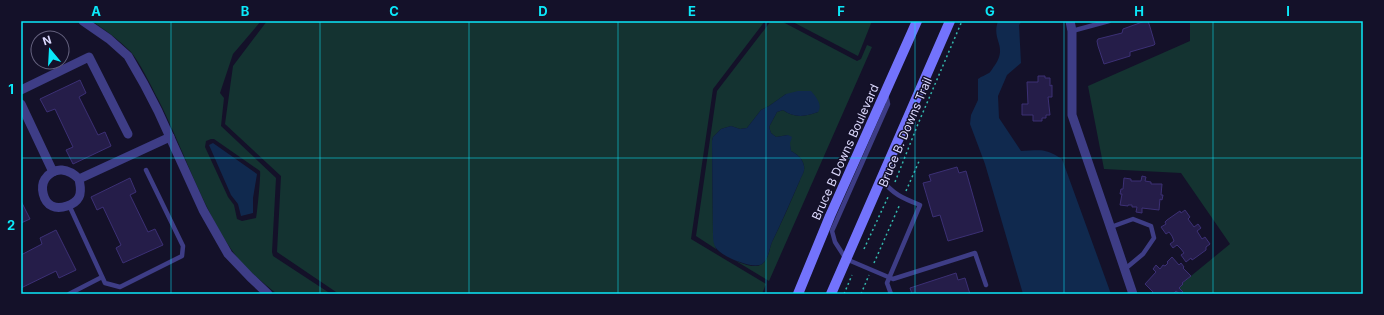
<svg xmlns="http://www.w3.org/2000/svg" width="1384" height="315" font-family="Inter,sans-serif">
  <rect width="100%" height="100%" fill="#141129"/>
  <g fill="#143331" fill-rule="evenodd">
    <path d="M92 21H261L233 54 220 93 224 98 221 126 276 178 272 252 273 256 331 294H277C261 281 242 266 231 249 200 203 183 148 158 99 151 86 140 62 130 51 119 40 105 30 92 21ZM211 139H214L260 171C261 174 257 215 256 218L242 221 237 219 234 205 228 197 205 147 206 141Z"/>
    <polygon points="267,21 765,21 713,89 691,239 766,284 762,294 339,294 277,252 281,176 225,124 233,66"/>
    <path d="M771 21H781L857 61 861 59 867 45 872 47 769 281 736 261C744 264 754 269 762 264 769 259 769 249 772 242 782 222 791 201 800 180 801 176 805 172 804 166 803 159 797 154 791 151L788 135 776 137 771 133 769 127 777 112 783 110C794 118 805 117 818 112L786 94 769 106 761 110 747 128 740 129 731 126 721 129 713 137 712 141 713 233 716 249 696 236 717 91Z"/>
    <polygon points="791,21 872,21 858,56"/>
    <polygon points="1190,21 1363,21 1363,294 1169,294 1230,244 1181,173 1104,169 1088,86 1190,41"/>
  </g>
  <g fill="#10294e">
    <path d="M998 21H1022L1019 25 1021 63 1007 75 998 96 999 118 1021 151C1040 150 1046 148 1062 159L1111 294H1023L985 164 970 124 971 115 978 100V79C982 76 986 75 989 73 991 72 993 67 995 65 1008 45 991 41 998 21Z"/>
    <path d="M798 91H811C816 97 823 105 818 112 805 117 794 118 783 110L777 112 769 127 771 133 776 137 788 135 792 137 790 143 791 151C797 154 803 159 804 166 805 172 802 175 800 180 791 201 782 221 772 242 769 249 769 259 762 264 753 270 721 256 716 248 713 244 713 237 713 233L712 141 713 137 721 129 731 126 740 129 747 128 761 110 769 106 786 94Z"/>
    <polygon points="213,143 257,174 253,198 253,213 241,216 238,204 231,195 209,145"/>
  </g>
  <g fill="#251d49" stroke="#3c3075">
    <polygon points="1145,21 1148,21 1150,27 1155,44 1154,45 1130,52 1130,56 1104,64 1098,46 1097,41 1098,39 1122,33 1123,29"/>
    <polygon points="1038,76 1045,76 1045,78 1050,78 1050,86 1052,85 1052,97 1048,97 1050,115 1046,115 1046,118 1042,118 1042,121 1033,121 1033,115 1022,115 1022,104 1028,104 1027,82 1038,82"/>
    <polygon points="80,80 86,93 79,97 98,135 105,132 111,146 73,164 66,150 73,147 55,109 47,112 40,99"/>
    <polygon points="957,167 959,173 966,171 983,231 948,241 940,215 933,217 923,183 931,181 929,175"/>
    <polygon points="1142,176 1146,177 1145,181 1151,182 1151,184 1162,184 1161,195 1163,195 1162,200 1160,199 1159,210 1142,208 1142,213 1136,212 1137,207 1132,207 1132,205 1128,205 1128,206 1120,205 1122,194 1120,194 1121,189 1123,189 1124,178 1131,179 1131,181 1141,181"/>
    <polygon points="130,178 136,192 130,195 148,232 155,229 163,245 123,263 116,248 121,245 103,207 97,210 91,197"/>
    <polygon points="21,201 30,219 21,223"/>
    <polygon points="1185,210 1190,217 1188,219 1194,227 1198,224 1201,228 1197,231 1202,239 1205,237 1210,244 1206,247 1206,250 1195,258 1192,260 1191,258 1186,262 1181,255 1184,253 1181,249 1177,245 1173,248 1170,244 1174,241 1172,236 1169,232 1166,234 1161,227 1166,224 1165,222 1167,220 1177,213 1180,211 1181,213"/>
    <polygon points="56,230 76,270 59,278 56,271 21,288 21,255 42,244 40,238"/>
    <polygon points="1172,257 1179,265 1181,263 1184,267 1183,268 1191,276 1182,283 1183,284 1179,288 1183,292 1180,294 1176,291 1173,294 1152,294 1153,292 1145,284 1156,272 1153,269 1156,265 1160,269 1163,265 1165,266 1168,263 1167,262"/>
    <polygon points="956,273 958,280 965,278 970,294 912,294 910,288"/>
  </g>
  <g fill="none" stroke-linecap="round" stroke-linejoin="round">
    <g stroke="#33b8ad" stroke-width="1.5" stroke-dasharray="2 3" stroke-linecap="butt">
      <polyline points="895,182 918,124 962,21"/>
      <polyline points="906,191 920,159"/>
      <polyline points="864,249 888,197"/>
      <polyline points="874,263 900,204"/>
      <polyline points="844,294 852,275"/>
      <polyline points="861,294 869,275"/>
    </g>
    <g stroke="#3e3d86" stroke-width="4.5">
      <polyline points="1072,31 1109,21"/>
      <polyline points="886,94 888,104 832,231 835,242 846,259 893,279 975,253 986,285"/>
      <path d="M881 179C893 194 902 198 920 205L887 283 891 294"/>
      <polyline points="69,205 105,283 120,287 182,256 183,246 146,170"/>
      <polyline points="1111,227 1133,219 1151,226 1154,238 1143,254 1125,269"/>
      <polyline points="69,294 102,277"/>
    </g>
    <g stroke="#3e3d86" stroke-width="9">
      <polyline points="83,21 109,39 128,56 144,84 158,111 203,210 228,254 250,277 268,294"/>
      <polyline points="1070,21 1072,31 1072,115 1108,220 1133,294"/>
      <polyline points="21,90 89,57 128,134"/>
      <polyline points="21,104 53,172"/>
      <path d="M79 179C80 185 82 191 79 197 75 205 60 210 52 206 43 202 40 187 45 179 55 165 69 169 79 179L170 137"/>
    </g>
    <g stroke="#7373fc" stroke-width="10">
      <polyline points="798,294 830,216 917,21"/>
      <polyline points="831,294 950,21"/>
    </g>
  </g>
  <path fill="none" stroke="#0be8f9" stroke-width="1" stroke-opacity="0.55" d="M171 21V294M320 21V294M469 21V294M618 21V294M766 21V294M915 21V294M1064 21V294M1213 21V294M21 158H1363"/>
  <g text-anchor="middle" dominant-baseline="central" stroke-width="3" stroke-linejoin="round" paint-order="stroke">
    <g font-size="12" fill="#dddafe" stroke="#141129">
      <text transform="translate(905 132) rotate(-67)">Bruce B. Downs Trail</text>
      <text transform="translate(845 152) rotate(-66)">Bruce B Downs Boulevard</text>
    </g>
  </g>
  <rect width="1384" height="315" fill="none" stroke="#141129" stroke-width="44"/>
  <g transform="translate(50 50) rotate(342)"><circle r="19" fill="#141129" stroke="#64617e"/>
  <path d="M0-3L7 15L0 10L-7 15Z" fill="#0be8f9"/>
  <text y="-6" font-size="11" font-weight="bold" text-anchor="middle" fill="#dddafe">N</text>
  </g>
  <rect x="22" y="22" width="1340" height="271" fill="none" stroke="#0be8f9" stroke-width="1.5"/>
  <g font-size="13" text-anchor="middle" font-weight="bold" fill="#0be8f9">
    <text x="96" y="16">A</text>
    <text x="245" y="16">B</text>
    <text x="394" y="16">C</text>
    <text x="543" y="16">D</text>
    <text x="692" y="16">E</text>
    <text x="841" y="16">F</text>
    <text x="990" y="16">G</text>
    <text x="1139" y="16">H</text>
    <text x="1288" y="16">I</text>
    <text x="11" y="94">1</text>
    <text x="11" y="230">2</text>
  </g>
</svg>
